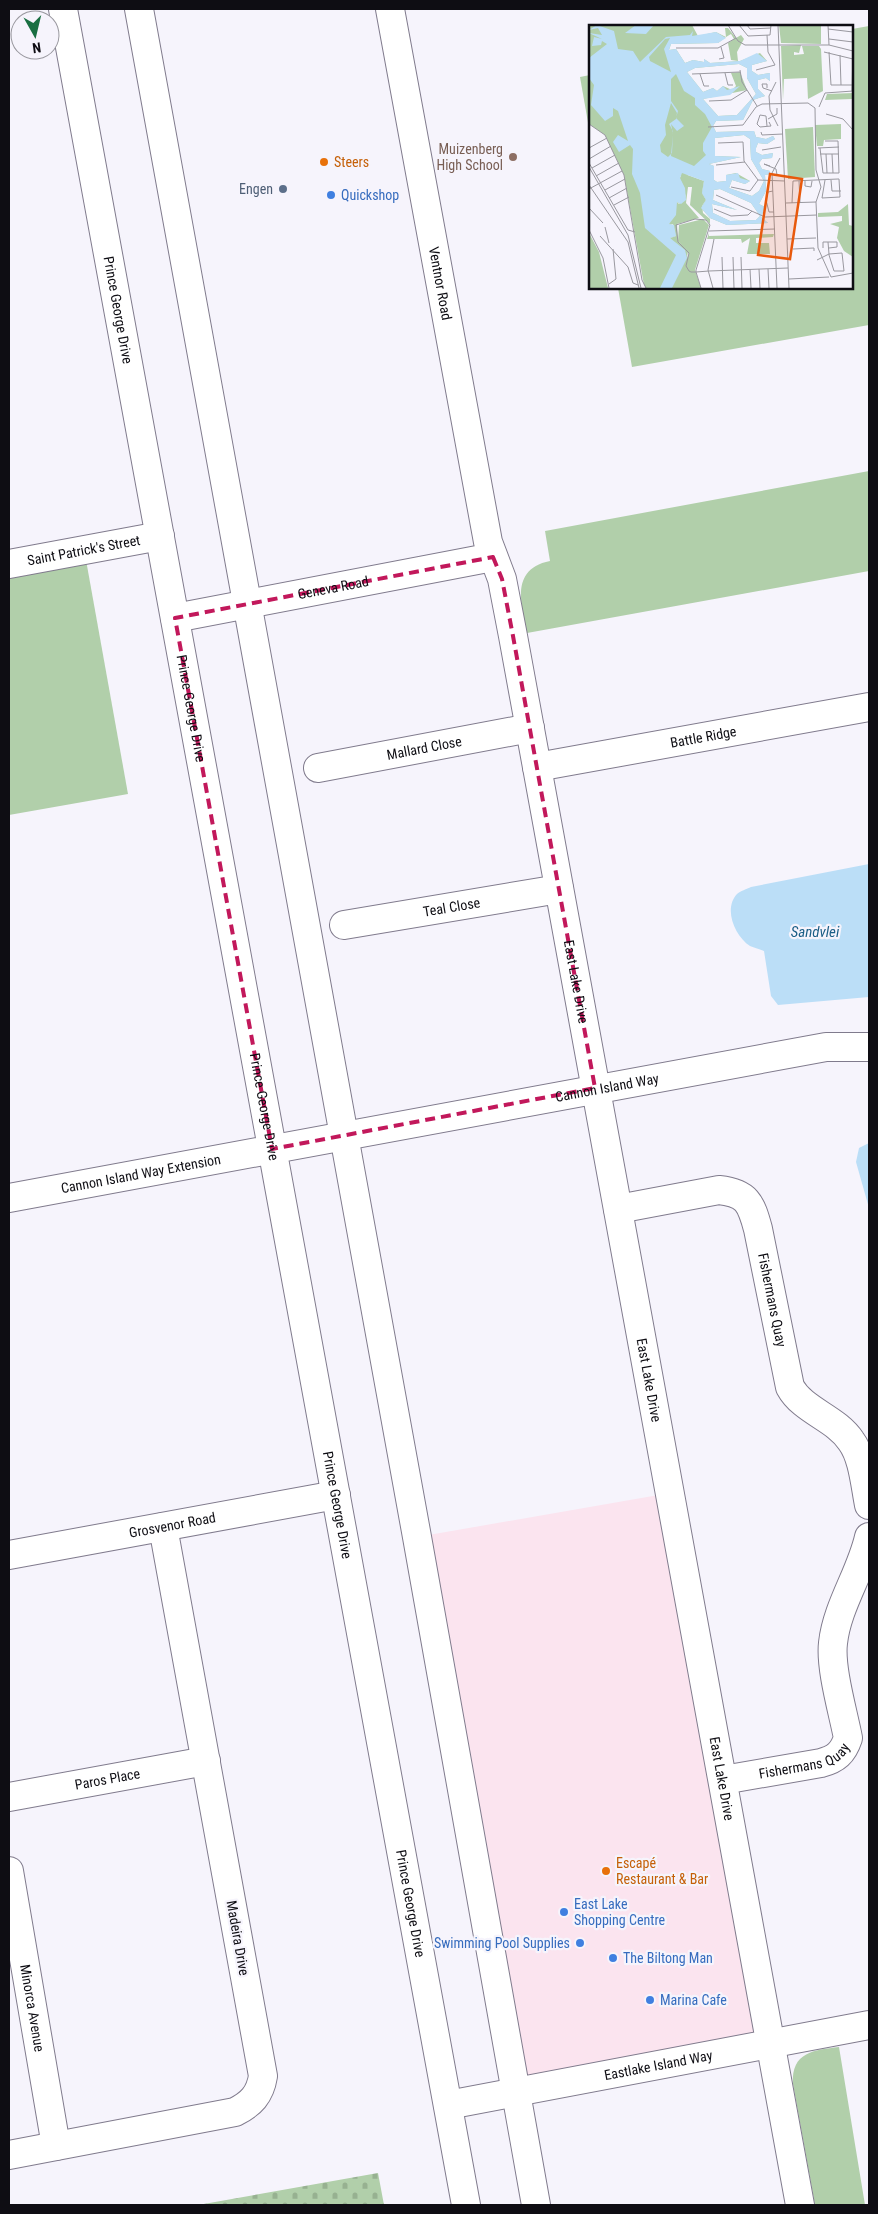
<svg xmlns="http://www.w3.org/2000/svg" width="878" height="2214" font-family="'Roboto Condensed',sans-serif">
  <defs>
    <pattern id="cemetery-stones" width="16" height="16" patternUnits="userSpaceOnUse" patternTransform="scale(1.25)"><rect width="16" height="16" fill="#b1cfaa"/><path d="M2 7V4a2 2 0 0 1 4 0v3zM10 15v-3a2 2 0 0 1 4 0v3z" fill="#97b191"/></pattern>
  </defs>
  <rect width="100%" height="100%" fill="#f6f4fc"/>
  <polygon fill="#fbe4ef" points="670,1493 771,2044 516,2092 417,1537"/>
  <g fill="#b1cfaa">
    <polygon points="869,26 869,325 632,367 618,288 852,288 852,29"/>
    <polygon points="590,75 590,134 580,77"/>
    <path d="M869 471V571L527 633C521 604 510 569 550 561L545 531Z"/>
    <polygon points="86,560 128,794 9,815 9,575"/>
    <path d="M839 2047 865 2205H815L793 2084C791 2052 814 2050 839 2047Z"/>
  </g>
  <polygon fill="url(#cemetery-stones)" points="378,2173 384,2205 198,2205"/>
  <g fill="#bbdef7">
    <path d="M869 864V997L778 1005 771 996 764 951C760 949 754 948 750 946 735 936 723 909 737 894 740 891 747 889 751 887Z"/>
    <polygon points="869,1143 869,1208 856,1162 859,1148"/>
  </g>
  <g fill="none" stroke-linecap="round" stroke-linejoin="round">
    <g stroke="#807b8d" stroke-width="30">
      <g id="minor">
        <path id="s1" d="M390 9 488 542 502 579 513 636 800 2205"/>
        <path id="s2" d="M9 564 160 536"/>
        <path id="s3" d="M175 618 493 557"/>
        <path id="s4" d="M537 767 869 707"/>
        <path id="s5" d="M318 768 530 728"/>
        <path id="s6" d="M344 925 559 889"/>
        <path id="s7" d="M9 1198 826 1047H869"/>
        <path id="s8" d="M618 1209 719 1190C747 1193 751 1203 758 1229L790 1387C803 1411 836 1418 851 1441 863 1457 865 1485 869 1505"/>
        <path id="s9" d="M9 1555 336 1495"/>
        <path id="s10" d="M723 1780 821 1763C836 1759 843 1753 848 1738 843 1712 830 1668 833 1643 837 1606 861 1573 869 1537"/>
        <path id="s11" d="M9 1797 206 1761"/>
        <path id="s12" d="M9 1871 56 2146"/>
        <path id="s13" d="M448 2105 869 2025"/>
        <path d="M9 2155 235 2112C251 2104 260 2095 263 2076L163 1527"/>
      </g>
    </g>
    <g stroke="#807b8d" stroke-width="30">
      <g id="major">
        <path id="s14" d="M63 9 466 2205"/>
        <polyline points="139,9 417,1537 536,2205"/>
      </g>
    </g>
    <use href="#minor" stroke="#fff" stroke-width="28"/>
    <use href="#major" stroke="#fff" stroke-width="28"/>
  </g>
  <path fill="none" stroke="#c2185b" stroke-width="4" stroke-dasharray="10 6" stroke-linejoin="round" d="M493 557 502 579 513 636 595 1088 272 1149 175 618Z"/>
  <circle fill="#8d6e63" stroke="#f6f4fc" stroke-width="2" cx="513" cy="157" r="5"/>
  <g fill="#e8710a" stroke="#f6f4fc" stroke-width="2">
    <circle cx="324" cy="162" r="5"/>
    <circle cx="606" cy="1871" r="5"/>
  </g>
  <circle fill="#5c6f8a" stroke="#f6f4fc" stroke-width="2" cx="283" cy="189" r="5"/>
  <g fill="#3f7fe0" stroke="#f6f4fc" stroke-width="2">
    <circle cx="331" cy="195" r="5"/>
    <circle cx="564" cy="1912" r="5"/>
    <circle cx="580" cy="1943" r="5"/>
    <circle cx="613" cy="1958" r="5"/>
    <circle cx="650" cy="2000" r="5"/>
  </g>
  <g text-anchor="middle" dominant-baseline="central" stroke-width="4.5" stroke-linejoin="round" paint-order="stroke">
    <g font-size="14" fill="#785e54" stroke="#f6f4fc" text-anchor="end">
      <text x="503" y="149">Muizenberg<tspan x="503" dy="16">High School</tspan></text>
    </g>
    <g font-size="14" fill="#c56008" stroke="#f6f4fc" text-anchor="start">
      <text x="334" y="162">Steers</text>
      <text x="616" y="1863">Escapé<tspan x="616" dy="16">Restaurant &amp; Bar</tspan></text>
    </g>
    <g font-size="14" fill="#4e5e75" stroke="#f6f4fc" text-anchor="end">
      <text x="273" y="189">Engen</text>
    </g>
    <g font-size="14" fill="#366cbe" stroke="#f6f4fc" text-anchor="start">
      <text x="341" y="195">Quickshop</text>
      <text x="574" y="1904">East Lake<tspan x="574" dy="16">Shopping Centre</tspan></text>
      <text x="570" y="1943" text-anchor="end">Swimming Pool Supplies</text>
      <text x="623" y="1958">The Biltong Man</text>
      <text x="660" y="2000">Marina Cafe</text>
    </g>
    <g font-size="14" fill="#0e0d13" stroke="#f6f4fc">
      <text stroke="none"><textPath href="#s1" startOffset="279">Ventnor Road</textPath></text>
      <text stroke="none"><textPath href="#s14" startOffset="306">Prince George Drive</textPath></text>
      <text stroke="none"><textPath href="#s2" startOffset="76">Saint Patrick's Street</textPath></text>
      <text stroke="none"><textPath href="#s3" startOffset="161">Geneva Road</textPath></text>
      <text stroke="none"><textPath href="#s14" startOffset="711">Prince George Drive</textPath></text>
      <text stroke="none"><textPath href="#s4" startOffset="169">Battle Ridge</textPath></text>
      <text stroke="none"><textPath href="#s5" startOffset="108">Mallard Close</textPath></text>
      <text stroke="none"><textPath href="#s6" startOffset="109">Teal Close</textPath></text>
      <text stroke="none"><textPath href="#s1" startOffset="991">East Lake Drive</textPath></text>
      <text stroke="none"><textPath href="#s7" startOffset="608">Cannon Island Way</textPath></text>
      <text stroke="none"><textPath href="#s14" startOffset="1116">Prince George Drive</textPath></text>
      <text stroke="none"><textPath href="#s7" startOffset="134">Cannon Island Way Extension</textPath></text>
      <text stroke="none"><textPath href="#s8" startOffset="236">Fishermans Quay</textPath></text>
      <text stroke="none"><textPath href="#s1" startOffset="1396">East Lake Drive</textPath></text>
      <text stroke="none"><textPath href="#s14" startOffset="1521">Prince George Drive</textPath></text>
      <text stroke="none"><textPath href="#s9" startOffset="166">Grosvenor Road</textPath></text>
      <text stroke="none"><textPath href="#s10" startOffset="84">Fishermans Quay</textPath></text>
      <text stroke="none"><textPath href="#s11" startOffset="100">Paros Place</textPath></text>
      <text stroke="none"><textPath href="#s1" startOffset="1801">East Lake Drive</textPath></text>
      <text stroke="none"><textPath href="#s14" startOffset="1926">Prince George Drive</textPath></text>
      <text transform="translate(238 1938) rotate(80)">Madeira Drive</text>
      <text stroke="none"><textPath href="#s12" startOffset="139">Minorca Avenue</textPath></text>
      <text stroke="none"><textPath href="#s13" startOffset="214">Eastlake Island Way</textPath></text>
    </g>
    <g font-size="15" font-style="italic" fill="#1b5e86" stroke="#f6f4fc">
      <text x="815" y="932">Sandvlei</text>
    </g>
  </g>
  <g transform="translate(589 25)">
    <rect width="264" height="264" fill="#f6f4fc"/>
    <path d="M190 0H232V19L192 18ZM136 3H139L147 13 152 10 155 14 148 27 149 36 142 35 139 18 145 14 142 9 137 12ZM212 20 210 28 205 27V30L215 29 213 21H230L232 24 234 66 219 74 218 53 195 54 194 75 192 21ZM264 68 263 74 236 75 238 69ZM252 99V114L235 115 234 121H228L226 100ZM93 148 115 156 113 168 117 175 113 181 114 188 121 194V199L101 180 103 162H99L97 178 110 193 88 199 89 216 99 226 97 239 81 213 87 211 84 199H80L88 177 90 179 97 172 91 153ZM259 179 260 200 264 201V232L255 226 248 213 250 202 241 199 253 196V191L229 192V188L249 187ZM120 208V211L185 209 184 212 167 213V218H180L181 229H158L161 213 153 218 152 214H118Z" fill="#b1cfaa"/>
    <path d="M224 102 226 152 199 154 196 104Z" fill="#b1cfaa"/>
    <path d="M0 0H103L109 11 127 7 137 12 129 18 82 19 80 25 87 24 96 38 104 35 115 37V34L121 38 151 36 171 28 178 36 163 40V46L169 50 181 48V56L177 53 169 55V64L176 71 164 75 154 95 127 96 124 101 127 107 165 106 167 112 177 114 184 111 186 114 178 119 169 118 167 123V127L173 130 184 128 183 133 173 134 170 138 173 144 181 146V149L176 150 177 166 170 179 176 182 172 192 179 198 138 200 121 193 112 183 117 175 113 168 115 156 102 149 91 151 97 173 92 179 88 177 87 190 80 199 85 200 87 211 81 213 98 233 100 229 89 216 90 200 114 194 120 200 106 245 112 263H57L55 260 35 150 16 110 0 99ZM150 39 158 43V53L167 69 148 90 129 91 114 74 158 65 151 47 142 48 147 61 143 65 134 61 128 66 124 63 114 67 98 47 106 43ZM155 110 161 114 162 134 175 156 170 166 163 171 140 163 143 155 156 159 161 156 147 148 137 150V156L128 157 125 155V141L120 139 152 132 126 131V113ZM131 164 162 178 171 191 167 195 141 196 124 188 123 179 148 185 124 175 125 165ZM0 208 10 227 19 263H0Z" fill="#b1cfaa" fill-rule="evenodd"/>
    <path d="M8 0 25 6 29 24 44 26 51 37 77 12 101 10 104 6 103 11 127 7 137 13 129 18 82 19 80 25 87 24 96 38 104 35 115 37V34L121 38 151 36 168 28 178 36 163 40V46L169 50 181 48V56L177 53 169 55V64L176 71 164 75 154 95 127 96 124 101 127 107 165 106 167 112 177 114 184 111 186 114 178 119 169 118 167 123V127L173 130 184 128 183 133 173 134 170 138 173 144 181 146V149L176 150 177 166 170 179 176 182 172 192 179 198 138 200 121 193 112 183 117 175 113 168 115 156 93 148 91 153 96 163 97 175 92 179 88 177 87 190 80 199 85 200 87 211 81 213 96 225 98 233 83 263H71L87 230 56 203 51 168 43 149 44 124 41 120 30 127 24 117 29 110 39 116 29 86 24 83V91L16 96 2 80 5 60 0 53V33L18 19 13 16 12 20 3 21 5 12 13 14 0 8 13 10 9 3 0 5ZM81 13 75 24 82 47 61 36 60 32 76 14ZM150 39 158 43V53L167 69 148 90 129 91 114 74 141 70 151 61 138 65 134 61 128 66 124 63 114 67 98 47 106 43ZM87 49 95 66 106 73V80L116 89 123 102 114 118V126L117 130 105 141 82 131 84 108 82 99 88 106 95 101 87 93 89 86 82 76V54ZM82 78 88 88 87 94 80 99 84 106 83 128 79 132 72 127 71 120 77 110 76 100ZM155 110 161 114 162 134 175 156 170 166 163 171 140 163 143 155 156 159 161 156 151 153 149 148 137 150V156L128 157 125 155V141L120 139 152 132 126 131V113ZM131 164 162 178 171 191 167 195 141 196 124 188 123 179 148 185 124 175 125 165ZM47 0H65L57 9 36 8Z" fill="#bbdef7" fill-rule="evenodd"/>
    <path fill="none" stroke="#99989f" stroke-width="1" d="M139 0 149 16 156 20H240L264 26M150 0 159 11 181 10 182 0M158 0 161 4 182 3M189 0 200 263M239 0 240 20M239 4 264 7M240 14 264 17M87 23H129L147 13M235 27 264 34M240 27 242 60H264M251 30 252 60M130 34 135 33 132 22M151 45 153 57 168 81M167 45 186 40 179 27 178 10M136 48 139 60H144M103 49 151 47M111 49 115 61H120M187 57 180 71 181 85 189 101M178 63V59H173L174 63 183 66M263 66 264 26M120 76 142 75 158 65M230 82 236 68 264 66M226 83 227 145 232 162 227 177 229 223 242 252M237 89 254 94 264 105M179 94 188 89V83M0 99 16 110 35 150 53 255 57 263M178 101 177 91 171 90 168 99 171 102 182 101 180 97M119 102 154 100 167 82 173 79 219 78 226 83M172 107 173 110 194 109M129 118 154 117 155 136 169 155 196 156M0 123 18 113M229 123 250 122M231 123 234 148H250L249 116H236M173 125 192 122M231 129H250M237 129 238 148M243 129 244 148M0 134 22 121M0 138 39 205 46 207M127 140 156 137M181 141 175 139 187 144 188 150M0 142 39 210 52 263M3 143 26 130M7 151 30 138M242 155 243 166H252M210 156 211 178M216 156V161L222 162 223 156M0 160 39 217 50 263M142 162 161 166 169 155M0 164 33 146M16 165 36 154M184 166 179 167 177 175 180 187H185M127 170 176 192 228 190M20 173 38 163M197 178 227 177M203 178 204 156 249 154H250L251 172 233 173 236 155M25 180 40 172M0 183 14 198M125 184 142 191 159 190 163 186M16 202 20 218M0 205 14 233 20 263M120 206 186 204M11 211 39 242 44 258 49 260M198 214 227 213M234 223V217H248V222L240 223M204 224 225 223V226M133 232 134 263M144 232 145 263M152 232 153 263M228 235 240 229 253 228 255 246H245L240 230V229L239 217M161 244 162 263M170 244 171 263M179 244 180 263M242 252 264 248M200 254 240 252M20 259 27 254 24 224M112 263 107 247V245L121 200 117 195 106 194 87 200 89 217 100 228 97 241 100 246 102 247H107L120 246 199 243M124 263 119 245 125 214M188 263 183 148 191 133"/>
    <path fill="#e8590c" fill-opacity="0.15" stroke="#e8590c" stroke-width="2.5" d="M181 149 213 154 201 234 169 230Z"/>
    <rect width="264" height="264" fill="none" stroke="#0e0d13" stroke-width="2.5"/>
  </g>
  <rect width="878" height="2214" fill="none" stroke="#0e0d13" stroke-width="20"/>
  <g transform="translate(35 35) rotate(172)"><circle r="24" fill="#f6f4fc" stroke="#99989f"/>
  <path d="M0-4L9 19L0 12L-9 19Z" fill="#196f42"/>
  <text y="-8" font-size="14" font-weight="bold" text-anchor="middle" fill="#0e0d13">N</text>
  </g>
</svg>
